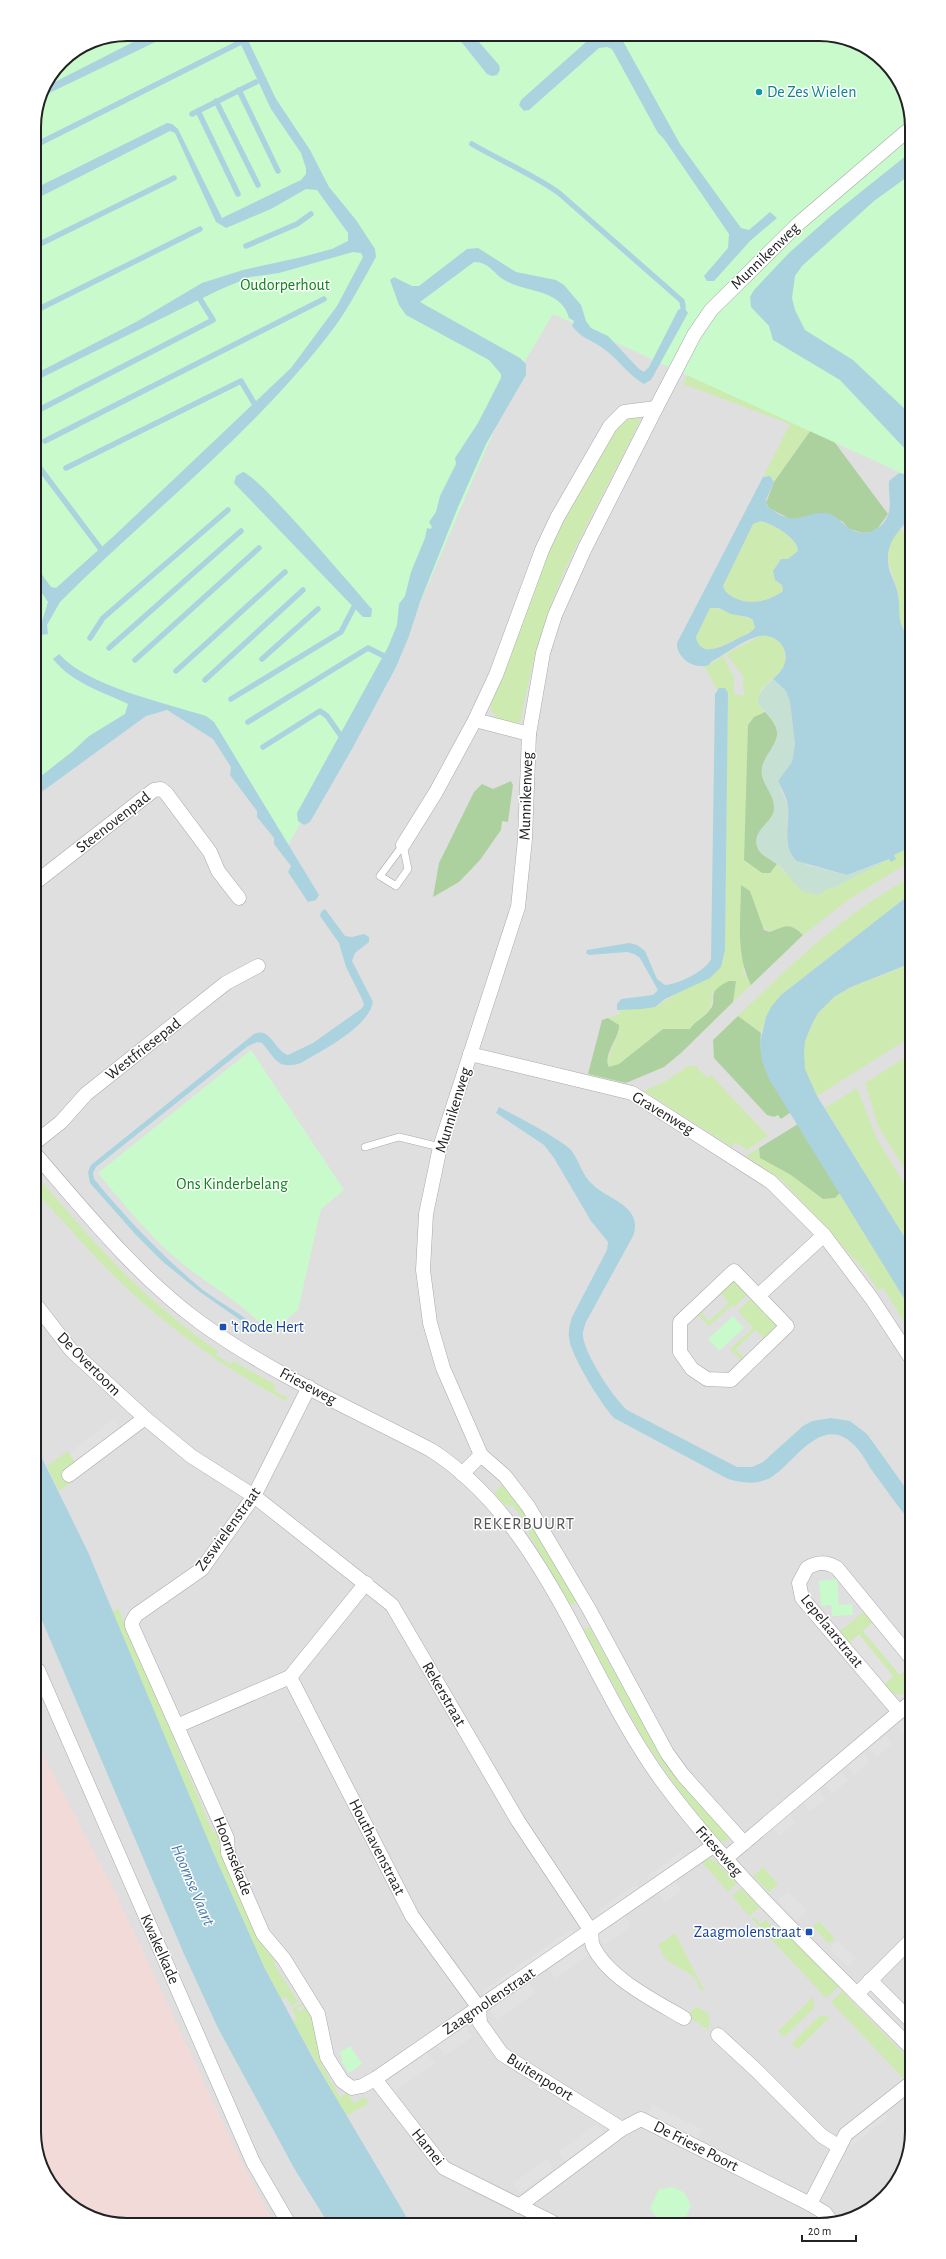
<svg xmlns="http://www.w3.org/2000/svg" width="946" height="2259" font-family="'Alegreya Sans',sans-serif">
  <rect width="100%" height="100%" fill="#f2efe9"/>
  <polygon fill="#e0dfdf" points="127,34 825,34 876,53 907,98 912,2132 893,2188 848,2220 121,2225 70,2206 39,2161 34,122 62,61"/>
  <polygon fill="#f2dad9" points="38,1745 117,1896 239,2157 275,2224 121,2225 70,2206 39,2161"/>
  <g fill="#cdebb0">
    <polygon points="692,366 818,420 774,482 773,479 766,475 763,477 790,424 683,384"/>
    <path d="M626 418H639L640 421C616 471 588 519 565 570 544 619 529 669 521 721 507 727 490 719 490 702 526 607 560 498 626 418Z"/>
    <path d="M761 521C773 524 798 538 798 552L788 559H781L773 571 774 577 782 585 783 591C768 602 750 606 733 597 728 594 724 591 723 586L753 524Z"/>
    <path d="M899 528 908 539V636C903 629 899 619 898 611 898 606 899 602 899 598 894 568 878 559 899 528Z"/>
    <path d="M710 608C716 607 748 617 753 620L755 628C751 633 742 636 736 639 724 645 700 660 696 637Z"/>
    <path d="M760 636H770L780 642C796 669 774 673 760 691L762 711 765 712 754 717 744 860 762 873H770L777 864 786 874 827 889 835 887 889 858 891 862 894 855 909 848V862L848 900 803 935C789 922 786 926 770 932L761 925 759 913 743 971 751 985 733 1002 736 981 712 993C712 1019 702 1011 690 1030L663 1029 619 1064 609 1067 608 1059 619 1031 612 1020 608 1018 620 1014 619 1010 655 1007 721 967 725 950 728 693 717 689 704 666 709 665 723 656 734 677V694L744 696 743 676 726 654Z"/>
    <path d="M904 881 909 895 781 995 766 1017 761 1033 738 1016C792 964 839 918 904 881Z"/>
    <path d="M909 964V1038L817 1096C813 1087 807 1077 805 1068 798 1032 821 1001 852 987 871 979 891 973 909 964Z"/>
    <polygon points="909,1055 910,1178 878,1126 865,1083"/>
    <polygon points="688,1066 696,1066 707,1078 711,1075 768,1136 747,1150 735,1142 732,1147 644,1091 666,1081"/>
    <polygon points="857,1088 877,1139 910,1193 910,1246 825,1108"/>
    <polygon points="759,1148 760,1158 791,1175 823,1199 835,1198 840,1193 910,1308 910,1331 883,1288 878,1290 866,1272 782,1180 746,1156"/>
    <path d="M37 1176C95 1244 143 1300 218 1351L216 1355 230 1364 233 1361 276 1385 274 1391 288 1398 286 1401C201 1356 132 1301 69 1228 60 1216 44 1204 37 1191 35 1187 37 1180 37 1176Z"/>
    <polygon points="734,1280 749,1293 734,1307 732,1305 709,1326 697,1314 701,1312 709,1321 729,1303 720,1292"/>
    <polygon points="753,1296 777,1326 765,1339 755,1330 736,1349 744,1358 742,1361 730,1349 753,1328 738,1311"/>
    <polygon points="68,1451 75,1462 62,1472 70,1483 59,1491 47,1466"/>
    <polygon points="502,1485 527,1516 577,1602 570,1605 529,1534 529,1527 513,1506 505,1505 494,1493"/>
    <polygon points="118,1608 170,1730 177,1738 174,1740 213,1833 218,1832 219,1836 218,1844 258,1934 269,1954 277,1962 274,1964 298,2002 291,2006 286,1997 281,1999 250,1940 112,1612"/>
    <path d="M865 1611 873 1622 863 1631 900 1675 909 1667 911 1668V1689C900 1699 892 1694 883 1685L893 1676 859 1635 849 1643 839 1632Z"/>
    <polygon points="589,1627 660,1754 727,1834 728,1839 725,1842 719,1841 678,1789 644,1740 583,1630"/>
    <polygon points="707,1858 714,1860 737,1883 728,1892 701,1861"/>
    <polygon points="763,1867 778,1884 769,1892 753,1876"/>
    <polygon points="741,1888 760,1907 749,1916 732,1896"/>
    <polygon points="754,1917 761,1924 766,1920 783,1938 787,1934 839,1986 826,1998 752,1919"/>
    <polygon points="819,1921 835,1939 829,1944 813,1927"/>
    <polygon points="675,1933 705,1992 699,1988 695,1977 666,1960 658,1945"/>
    <polygon points="842,1991 909,2059 909,2071 904,2079 831,2002"/>
    <polygon points="812,1998 814,2000 814,2008 784,2037 778,2031"/>
    <polygon points="303,2003 304,2005 296,2008 299,2012 305,2007 312,2017 324,2060 321,2063 340,2097 347,2093 354,2103 364,2097 369,2103 346,2116 293,2021 297,2019 292,2008"/>
    <polygon points="696,2006 709,2014 709,2030 687,2016"/>
    <polygon points="820,2015 830,2017 797,2050 792,2043"/>
  </g>
  <g fill="#add19e">
    <polygon points="818,420 888,514 878,528 871,532 863,533 849,529 842,521 812,515 792,520 769,508 766,503 774,482"/>
    <path d="M765 712C790 737 770 744 762 767 766 778 776 800 774 811 772 818 768 821 764 826 748 846 760 853 777 864L770 873H762L744 860 748 725 754 717Z"/>
    <polygon points="511,781 513,785 508,822 502,821 501,830 480,860 459,882 433,897 439,863 474,792 482,784 493,789"/>
    <path d="M741 885 750 891 764 930 770 932C786 926 789 922 803 935L751 985C735 954 741 919 741 885Z"/>
    <path d="M729 981H736L733 1002 681 1053 664 1067 626 1083 588 1074 602 1020 608 1018 619 1025C620 1038 602 1055 609 1067L619 1064 663 1029H690C695 1021 702 1019 708 1012 721 999 702 994 729 981Z"/>
    <path d="M738 1016 761 1033C757 1065 774 1086 791 1112L781 1119 778 1115 774 1117 767 1115 714 1058 713 1040Z"/>
    <polygon points="798,1124 840,1193 835,1198 823,1199 791,1175 760,1158 759,1148"/>
  </g>
  <path fill="#c6e0d4" d="M773 679 786 691 790 702 795 744 792 762 778 781 788 807 787 843 793 857 807 865 847 875 886 861 835 887 827 889 819 895C791 892 795 877 777 864 770 858 759 856 757 846 752 828 775 823 774 807 774 792 759 783 762 767 765 753 779 747 777 731 773 705 739 710 773 679Z"/>
  <g fill="#c8facc">
    <polygon points="127,34 825,34 876,53 907,98 908,476 553,314 521,368 398,654 288,845 218,728 142,703 36,788 34,122 44,86 62,61 92,41"/>
    <path d="M251 1050 344 1190 321 1209 298 1310 270 1334C246 1305 213 1288 184 1265 152 1239 124 1205 98 1173Z"/>
    <polygon points="733,1316 744,1328 719,1351 708,1339"/>
    <polygon points="837,1579 839,1605 852,1604 853,1615 832,1616 831,1605 821,1606 819,1581"/>
    <polygon points="350,2046 362,2064 349,2073 341,2061 343,2059 339,2053"/>
    <path d="M673 2187 685 2193 691 2206 684 2221C664 2221 661 2226 650 2208L659 2189Z"/>
  </g>
  <g fill="#e2e2e2">
    <polygon points="113,1419 120,1428 75,1462 69,1453"/>
    <polygon points="873,1622 910,1667 900,1675 863,1631"/>
    <polygon points="859,1634 893,1676 884,1685 849,1643"/>
    <polygon points="911,1714 911,1729 903,1735 896,1726"/>
    <polygon points="886,1735 892,1744 877,1757 869,1748"/>
    <polygon points="864,1753 870,1762 854,1775 847,1766"/>
    <polygon points="841,1771 848,1780 832,1793 825,1784"/>
    <polygon points="819,1789 826,1799 810,1811 803,1803"/>
    <polygon points="789,1814 795,1823 780,1836 772,1827"/>
    <polygon points="680,1853 685,1856 648,1881 647,1876"/>
    <polygon points="674,1880 682,1891 665,1902 658,1891"/>
    <polygon points="635,1885 639,1887 600,1915 598,1910"/>
    <polygon points="789,1892 807,1910 797,1921 777,1901"/>
    <polygon points="624,1915 631,1926 604,1945 596,1934"/>
    <polygon points="570,1930 574,1933 483,1996 484,1990"/>
    <polygon points="837,1941 856,1958 849,1967 829,1949"/>
    <polygon points="581,1945 589,1955 556,1979 548,1968"/>
    <polygon points="528,1982 535,1993 497,2020 489,2009"/>
    <polygon points="465,2026 472,2037 445,2056 437,2046"/>
    <polygon points="427,2053 435,2063 390,2095 383,2084"/>
    <polygon points="653,2105 702,2129 697,2140 648,2115"/>
    <polygon points="887,2112 888,2117 853,2145 849,2143"/>
    <polygon points="597,2124 604,2133 565,2161 558,2151"/>
    <polygon points="547,2159 554,2169 520,2193 513,2183"/>
  </g>
  <g fill="#aad3df" fill-rule="evenodd">
    <polygon points="149,34 172,34 41,97 43,88"/>
    <path d="M236 34H245L276 99 310 150 329 187 356 220 375 249 376 257C363 280 351 304 336 325 258 430 152 510 60 602L47 625 48 634 41 635 39 631 48 602 35 583V565L51 587 56 588 115 535 291 368 337 306 363 257 361 253 353 252 279 273 250 277 219 290 35 381V374L136 322 202 283 243 270 302 257 332 249 348 241V233L317 190 306 189 271 209 226 228 216 222 175 133 170 131 34 200V189L167 123 172 124 178 129 222 218 301 180 306 174V168L301 153 271 109Z"/>
    <polygon points="455,34 472,34 499,65 500,70 497,75 492,76 487,74"/>
    <polygon points="595,34 619,34 680,144 741,228 749,230 770,212 777,218 750,241 714,281 707,281 704,276 728,248 729,234 664,139 658,133 612,49 607,47 599,48 529,110 524,111 519,105 521,100"/>
    <polygon points="907,155 907,177 874,201 802,266 795,276 792,298 795,310 805,330 853,360 908,412 908,452 840,380 773,340 769,326 751,307 750,297 754,290 789,253 832,215"/>
    <path d="M478 248 516 272 556 280 564 285 581 305 586 321 591 328 608 336 639 369 644 372 649 367 678 310 684 307 688 313 651 380 644 384C628 375 619 360 604 349 594 341 580 338 572 326L574 321 569 318C562 290 528 292 508 282 493 275 491 262 474 262L420 302 520 358 526 364V375L486 444 458 507 420 602 409 636 396 667 352 749 310 822 304 825 298 821 297 813 388 647 397 625 399 604 405 596 411 572 425 538 427 528 430 529 432 527 429 522 436 512 440 496 456 464 455 458 478 423 501 378V374L489 360 406 315 399 305 390 280 394 277 412 286H419L467 249Z"/>
    <path d="M243 472C259 476 354 589 372 609L371 617H363L234 483 236 476Z"/>
    <path d="M899 473 908 475V520C894 536 883 548 890 572 893 580 897 587 898 595 901 612 896 620 908 636L909 848 894 855 896 859 891 862 889 859 847 875 797 861C781 846 790 826 788 807 787 798 782 789 778 781L792 762 795 744 790 702 786 691 773 679C777 675 782 671 784 665 791 649 776 633 760 636 746 638 724 655 711 662L709 665C706 665 704 667 700 666 688 666 676 654 677 643L763 477 770 476 774 482 766 500 767 506C770 509 774 510 777 513 799 526 804 512 824 513 836 513 841 523 850 529 864 538 883 530 888 515 892 504 888 492 889 481ZM761 521C773 524 798 538 798 551L788 559H781L773 571 775 580 782 585 783 591C768 602 749 606 733 597 728 594 724 591 723 586L753 524ZM710 608H719L731 614 748 617 753 620 755 628C750 634 742 636 735 640 723 646 700 659 696 637Z"/>
    <path d="M59 654C87 686 165 703 206 716L214 722 319 895 316 900 308 902 288 872 291 866 274 844V838L257 817V811L230 775 231 767 213 739 167 710 146 716 36 796V780L73 751 89 736 125 714 128 704C101 691 72 683 53 659Z"/>
    <path d="M719 688H725L728 693 725 950 721 967 710 978 665 999 655 1007 642 1009 617 1010V1004L621 999 653 995 658 990 640 958 634 954 627 952 589 955 586 953 587 950 629 943 637 945 645 951 657 979 665 985C677 985 707 970 711 959L715 694Z"/>
    <polygon points="909,890 909,964 851,987 834,997 818,1013 812,1024 805,1041 804,1053 805,1069 817,1096 910,1246 910,1308 769,1079 762,1061 760,1043 766,1017 771,1007 781,995 909,895 907,891"/>
    <path d="M325 909 345 936 352 937 364 934 369 937V942L355 953 352 961 373 1002C368 1028 322 1050 301 1063 277 1070 276 1059 262 1043L257 1042 248 1046 96 1167 93 1173 94 1179C127 1219 163 1257 203 1290 218 1301 234 1310 249 1321L248 1324H246L200 1292 162 1261 136 1235 90 1183 88 1172 91 1165 254 1034C270 1026 275 1051 288 1055L313 1043 361 1009 364 1005 362 999 346 967 339 943 320 916 321 912Z"/>
    <path d="M499 1107C516 1116 559 1138 571 1150 579 1160 582 1175 592 1184 608 1200 644 1206 633 1236L586 1322C585 1326 582 1332 583 1336 585 1355 613 1397 627 1410L737 1467H752L763 1462 803 1426 812 1421 831 1418 850 1421 867 1434 910 1494 911 1523C897 1505 884 1487 871 1469 866 1461 860 1450 853 1444 821 1413 794 1464 770 1478 756 1485 742 1483 728 1479L614 1418C601 1404 571 1356 569 1338 568 1330 570 1324 572 1317L607 1250 608 1242 591 1221 554 1158 544 1145 496 1113Z"/>
    <polygon points="37,1448 88,1552 213,1852 264,1967 315,2062 410,2223 328,2223 294,2168 218,2028 184,1954 38,1611"/>
  </g>
  <g fill="none" stroke-linecap="round" stroke-linejoin="round">
    <g stroke="#aad3df" stroke-width="5.5">
      <polyline points="239,90 278,171"/>
      <polyline points="216,101 258,185"/>
      <polyline points="198,111 238,194"/>
      <polyline points="192,114 256,82"/>
      <path d="M472 144C501 161 532 174 559 193L682 301 683 307"/>
      <polyline points="34,146 239,43"/>
      <polyline points="246,246 297,224 311,214"/>
      <polyline points="34,247 174,178"/>
      <polyline points="35,311 200,229"/>
      <polyline points="35,412 213,320 200,299"/>
      <polyline points="45,441 324,299"/>
      <polyline points="66,468 241,381 254,403"/>
      <polyline points="35,469 39,467 100,548"/>
      <polyline points="90,638 103,618 228,510"/>
      <polyline points="109,648 241,531"/>
      <polyline points="262,659 318,609"/>
      <polyline points="135,660 259,548"/>
      <polyline points="176,671 285,572"/>
      <polyline points="205,680 303,590"/>
      <polyline points="231,699 341,632 354,607"/>
      <polyline points="248,722 368,648 384,656"/>
      <polyline points="263,747 320,711 327,716 341,736"/>
    </g>
    <g stroke="#a9a9a9" stroke-width="8">
      <g id="service">
        <polygon points="403,845 408,869 396,886 380,876"/>
        <polyline points="365,1147 399,1137 440,1147"/>
      </g>
    </g>
    <g stroke="#a9a9a9" stroke-width="15">
      <g id="minor">
        <polyline points="475,720 529,734"/>
        <polyline points="403,845 436,792 475,720 496,675 542,550 557,518 610,426 624,412 656,408"/>
        <polyline points="36,882 154,790 161,789 166,793 210,852 218,871 239,898"/>
        <polyline points="470,1054 632,1093 771,1182 824,1235 872,1299 910,1357"/>
        <polyline points="37,1141 61,1122 86,1094 226,983 258,966"/>
        <path d="M37 1156C88 1215 138 1277 201 1323 272 1374 354 1410 431 1450 548 1525 585 1678 665 1785 737 1881 828 1964 912 2049"/>
        <polygon points="734,1271 787,1326 731,1380 707,1379 692,1369 680,1352 680,1322"/>
        <polyline points="759,1295 824,1235"/>
        <path d="M37 1306 71 1350 145 1418 191 1456 254 1496 392 1605 518 1821 591 1931C592 1935 591 1942 593 1946 608 1978 655 2001 684 2018"/>
        <polyline points="309,1387 254,1496 202,1569 136,1615 132,1622 132,1626 227,1838 228,1853 263,1934 284,1959 318,2014 327,2057 342,2081 352,2088 362,2086 375,2079 713,1846"/>
        <polyline points="462,1474 481,1455"/>
        <polyline points="69,1475 145,1418"/>
        <polyline points="38,1670 253,2162 289,2224"/>
        <polyline points="290,1677 412,1916 479,2008 480,2023 502,2054 622,2129"/>
        <path d="M899 1712 802 1598 799 1583 807 1568C817 1562 826 1561 837 1568L911 1658"/>
        <polyline points="177,1726 290,1677 366,1583"/>
        <polyline points="744,1843 683,1775 667,1753 589,1609 528,1506 505,1476 481,1455 443,1368 430,1323 423,1270 426,1214 440,1147 518,907 525,839 529,734 543,653 555,615 585,548 656,408 694,335 711,310 798,224 907,131"/>
        <polyline points="725,1859 911,1702"/>
        <polyline points="870,1980 912,2022"/>
        <polyline points="857,1994 912,1939"/>
        <polyline points="718,2035 756,2070 822,2136 838,2146"/>
        <polyline points="375,2079 444,2168 552,2222"/>
        <polyline points="810,2204 846,2134 912,2082"/>
        <polyline points="519,2206 622,2129 641,2119 810,2204 825,2213 830,2220"/>
      </g>
    </g>
    <use href="#service" stroke="#fff" stroke-width="7"/>
    <use href="#minor" stroke="#fff" stroke-width="14"/>
  </g>
  <circle fill="#0f9aa8" stroke="#fff" stroke-width="1.5" cx="759" cy="92" r="4"/>
  <g fill="#1a4fb4" stroke="#fff" stroke-width="1.5">
    <rect x="219" y="1323" width="8" height="8" rx="2"/>
    <rect x="805" y="1928" width="8" height="8" rx="2"/>
  </g>
  <g text-anchor="middle" dominant-baseline="central" stroke-width="3" stroke-linejoin="round" paint-order="stroke">
    <g font-size="16" fill="#0d838f" stroke="#fff" text-anchor="start">
      <text x="767" y="92">De Zes Wielen</text>
    </g>
    <g font-size="16" fill="#222" stroke="#fff">
      <text transform="translate(765 256) rotate(-44)">Munnikenweg</text>
      <text transform="translate(526 796) rotate(-88)">Munnikenweg</text>
      <text transform="translate(113 822) rotate(-38)">Steenovenpad</text>
      <text transform="translate(143 1049) rotate(-38)">Westfriesepad</text>
      <text transform="translate(453 1110) rotate(-73)">Munnikenweg</text>
      <text transform="translate(663 1113) rotate(31)">Gravenweg</text>
      <text transform="translate(89 1364) rotate(45)">De Overtoom</text>
      <text transform="translate(308 1386) rotate(28)">Frieseweg</text>
      <text transform="translate(228 1529) rotate(-54)">Zeswielenstraat</text>
      <text transform="translate(832 1631) rotate(51)">Lepelaarstraat</text>
      <text transform="translate(444 1694) rotate(60)">Rekerstraat</text>
      <text transform="translate(377 1847) rotate(63)">Houthavenstraat</text>
      <text transform="translate(719 1851) rotate(48)">Frieseweg</text>
      <text transform="translate(233 1856) rotate(69)">Hoornsekade</text>
      <text transform="translate(160 1949) rotate(66)">Kwakelkade</text>
      <text transform="translate(489 2001) rotate(-34)">Zaagmolenstraat</text>
      <text transform="translate(540 2077) rotate(32)">Buitenpoort</text>
      <text transform="translate(696 2146) rotate(27)">De Friese Poort</text>
      <text transform="translate(428 2147) rotate(51)">Hamei</text>
    </g>
    <g font-size="16" fill="#0c8416" stroke="#fff">
      <text x="285" y="285">Oudorperhout</text>
      <text x="232" y="1184">Ons Kinderbelang</text>
    </g>
    <g font-size="16" fill="#164399" stroke="#fff" text-anchor="start">
      <text x="231" y="1327">'t Rode Hert</text>
      <text x="801" y="1932" text-anchor="end">Zaagmolenstraat</text>
    </g>
    <g font-size="17" letter-spacing="1" fill="#555" stroke="#fff">
      <text x="524" y="1523">REKERBUURT</text>
    </g>
    <g font-size="17" font-style="italic" fill="#4a7aab" stroke="#fff">
      <text transform="translate(193 1885) rotate(67)">Hoornse Vaart</text>
    </g>
  </g>
  <path d="M0 0H946V2259H0ZM127 41H819A86 86 0 0 1 905 127V2132A86 86 0 0 1 819 2218H127A86 86 0 0 1 41 2132V127A86 86 0 0 1 127 41Z" fill="#fff" fill-rule="evenodd"/>
  <path fill="none" stroke="#222" stroke-width="2" d="M127 41H819A86 86 0 0 1 905 127V2132A86 86 0 0 1 819 2218H127A86 86 0 0 1 41 2132V127A86 86 0 0 1 127 41Z"/>
  <path d="M802 2235v6h54v-6" fill="none" stroke="#222222" stroke-width="2"/>
  <text x="808" y="2235" font-size="12" fill="#222222" stroke="#ffffff" stroke-width="3" paint-order="stroke">20 m</text>
</svg>
